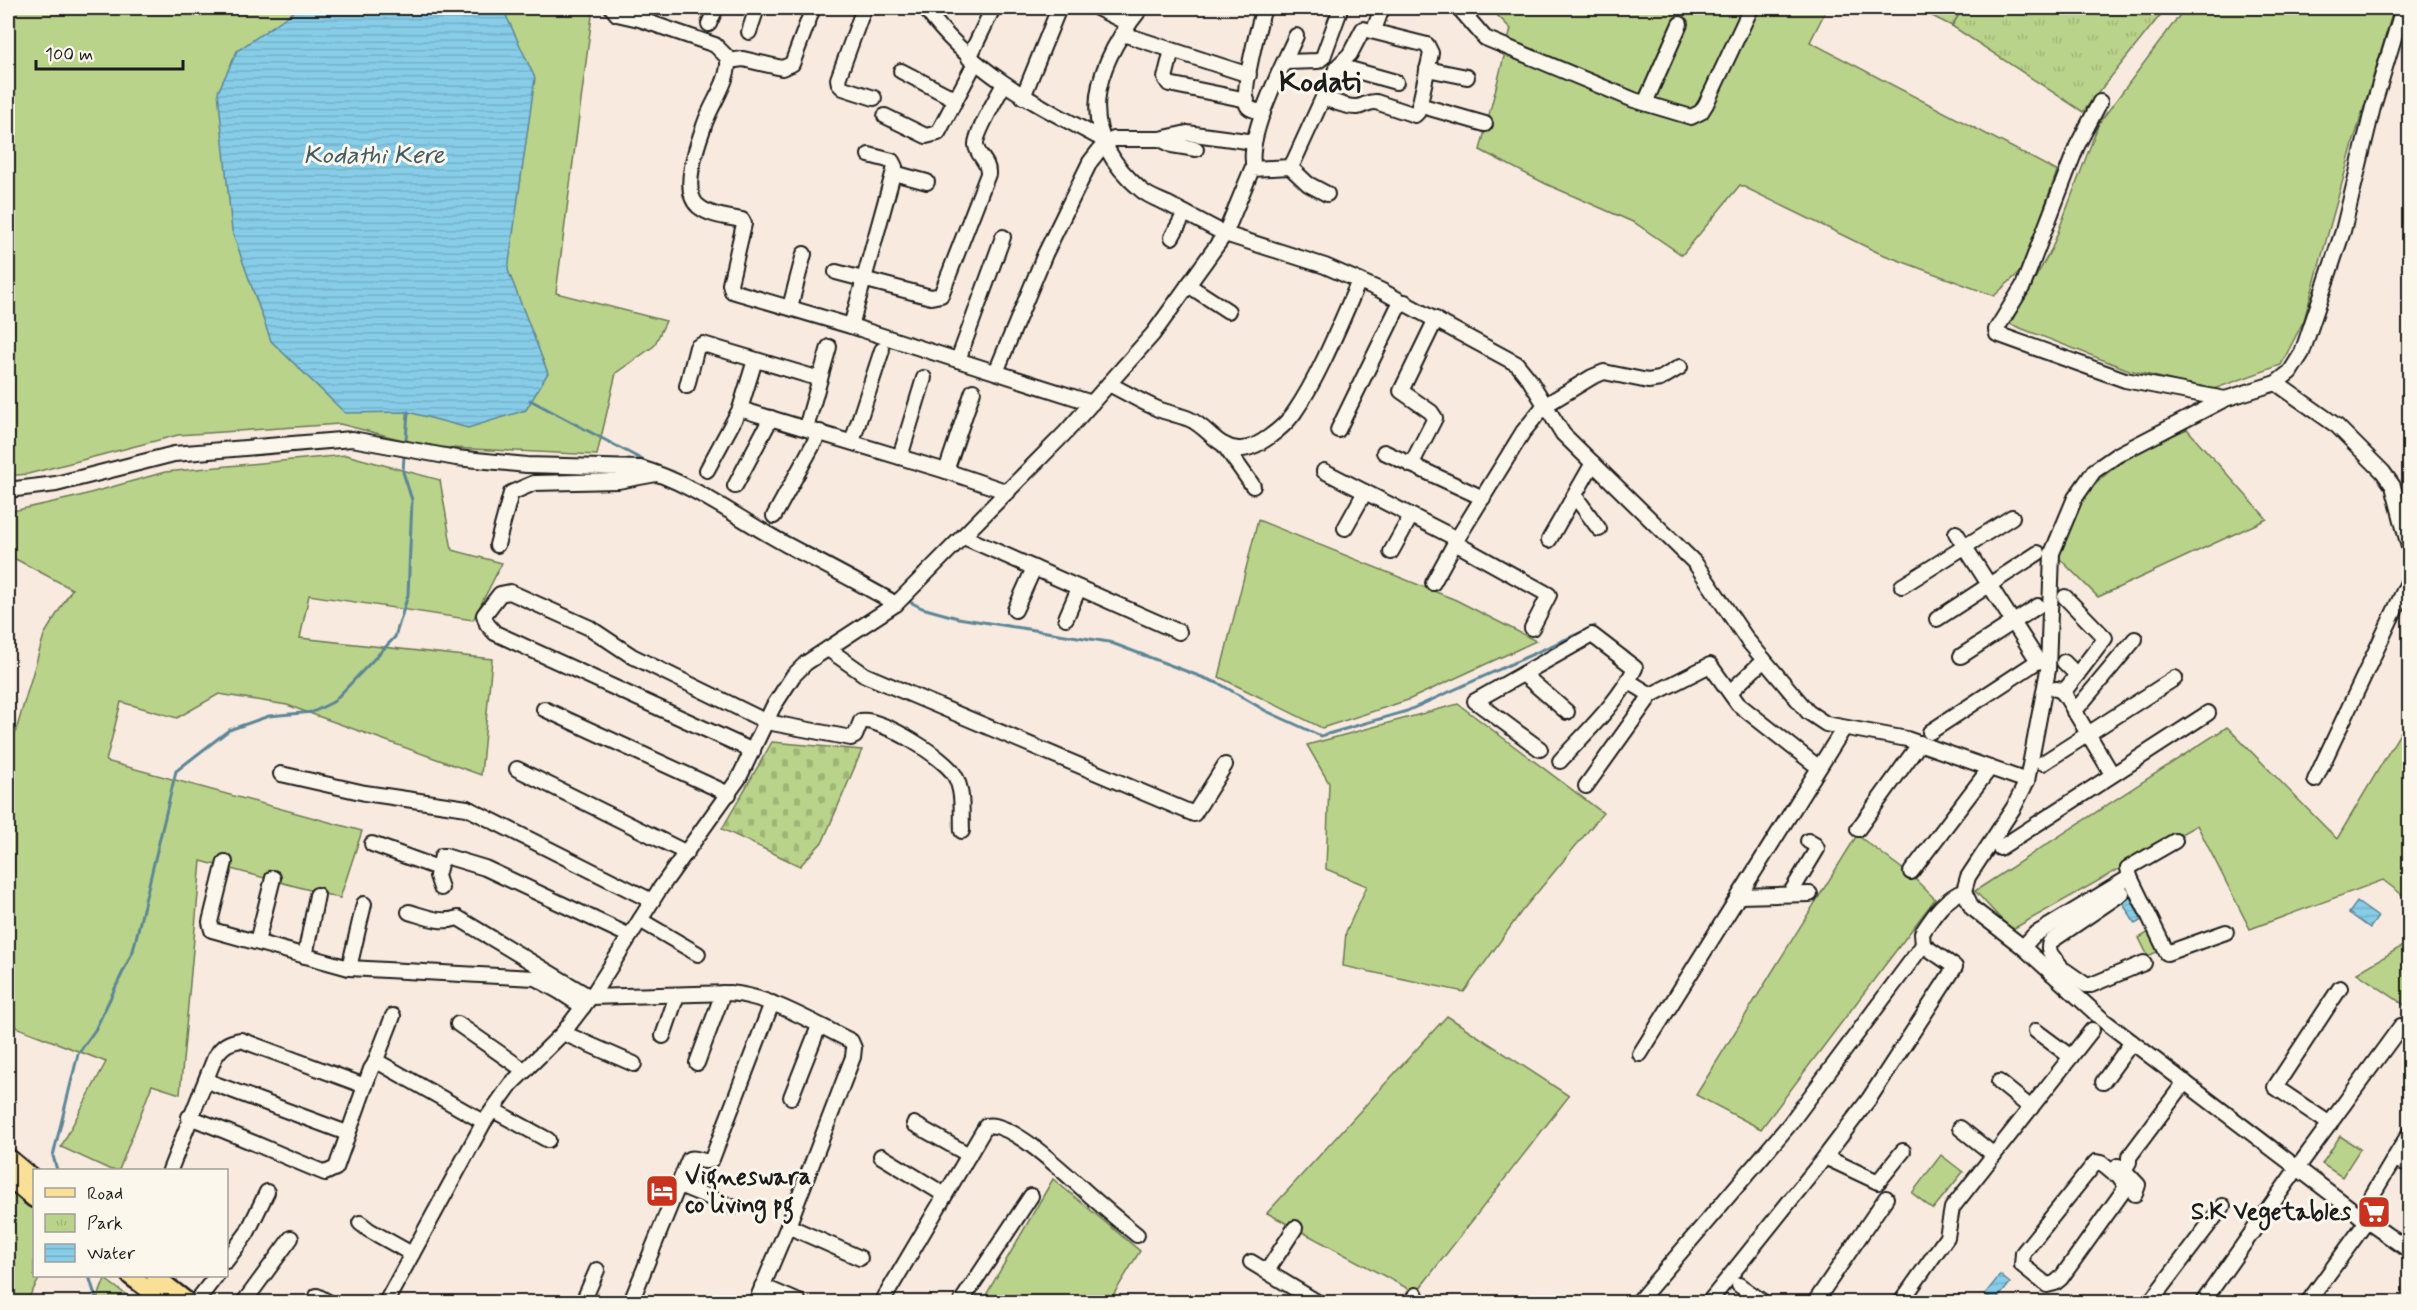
<svg xmlns="http://www.w3.org/2000/svg" width="2417" height="1310" font-family="Mynerve,sans-serif">
  <defs>
    <pattern id="cemetery-stones" width="16" height="16" patternUnits="userSpaceOnUse" patternTransform="scale(1.5)"><rect width="16" height="16" fill="#bad38a"/><path d="M2 7V4a2 2 0 0 1 4 0v3zM10 15v-3a2 2 0 0 1 4 0v3z" fill="#9fb576"/></pattern>
    <pattern id="park-tufts" width="24" height="20" patternUnits="userSpaceOnUse" patternTransform="scale(1.5)"><rect width="24" height="20" fill="#bad38a"/><path d="M3 7l-1-3M5 7V3M7 7l1-3M15 17l-1-3M17 17v-4M19 17l1-3" fill="none" stroke="#9fb576"/></pattern>
    <pattern id="water-rules" width="6" height="5" patternUnits="userSpaceOnUse" patternTransform="scale(1.5)"><rect width="6" height="5" fill="#87cde8"/><path d="M0 2.5h6" fill="none" stroke="#74afc6"/></pattern>
  </defs>
  <rect width="100%" height="100%" fill="#f9eae0"/>
  <filter id="ink" filterUnits="userSpaceOnUse"><feTurbulence type="fractalNoise" baseFrequency=".0167" numOctaves="2"/><feDisplacementMap in="SourceGraphic" scale="12" xChannelSelector="R" yChannelSelector="G"/><feConvolveMatrix kernelMatrix="1 2 1 2 8 2 1 2 1" color-interpolation-filters="sRGB"/></filter>
  <g filter="url(#ink)">
    <g fill="#bad38a" stroke="#6b7853" stroke-width="1.5">
      <polygon points="8,8 593,8 556,293 666,321 654,346 616,373 597,455 431,447 340,424 178,435 28,474 8,476"/>
      <polygon points="1490,8 1827,8 1810,42 2057,171 2023,269 1994,296 1879,253 1740,185 1682,255 1635,223 1546,184 1480,150 1511,29"/>
      <polygon points="1916,8 1963,8 1952,26"/>
      <polygon points="2185,8 2394,8 2354,140 2304,320 2281,365 2211,390 2129,370 2010,324 2052,248 2099,123"/>
      <path d="M2187 429 2267 519 2098 597 2058 557C2065 540 2073 512 2084 498 2110 462 2148 446 2187 429Z"/>
      <polygon points="346,455 440,480 452,550 502,563 473,620 309,595 300,638 492,659 481,775 287,705 219,694 177,718 121,702 106,761 362,831 340,898 201,861 180,1094 152,1085 119,1170 111,1170 61,1147 106,1062 8,1024 8,758 44,635 72,589 8,555 8,512 76,497 165,472"/>
      <polygon points="1258,520 1456,600 1536,641 1408,700 1322,728 1219,677"/>
      <polygon points="1458,704 1603,813 1521,912 1464,992 1343,966 1346,932 1367,886 1326,869 1329,783 1307,745"/>
      <polygon points="2409,718 2409,900 2383,880 2250,929 2197,825 2011,930 1975,891 2227,727 2337,839"/>
      <polygon points="1857,835 1912,876 1935,899 1761,1129 1696,1095"/>
      <polygon points="2149,932 2159,951 2148,956 2139,938"/>
      <polygon points="2409,942 2409,1008 2357,973"/>
      <polygon points="1447,1016 1569,1096 1416,1293 1267,1213"/>
      <polygon points="2340,1136 2360,1149 2342,1177 2322,1164"/>
      <polygon points="1941,1155 1963,1172 1933,1209 1912,1193"/>
      <polygon points="1053,1179 1140,1251 1109,1302 982,1302"/>
      <polygon points="8,1186 34,1208 34,1276 41,1276 26,1302 8,1302"/>
      <polygon points="105,1279 136,1302 96,1302"/>
    </g>
    <polygon fill="url(#cemetery-stones)" stroke="#6b7853" stroke-width="1.5" points="772,742 862,750 823,841 800,866 722,829"/>
    <polygon fill="url(#park-tufts)" stroke="#6b7853" stroke-width="1.5" points="1963,8 2166,8 2083,112 1952,26"/>
    <g fill="url(#water-rules)" stroke="#5c8696" stroke-width="1.5">
      <polygon points="299,8 500,8 504,11 535,78 508,270 548,373 526,410 468,428 408,412 345,413 271,341 232,231 218,92 237,51"/>
      <polygon points="2129,896 2142,920 2135,924 2121,900"/>
      <polygon points="2357,902 2378,917 2370,928 2349,913"/>
      <polygon points="2000,1275 2010,1283 1995,1302 1985,1294"/>
    </g>
    <g fill="none" stroke-linecap="round" stroke-linejoin="round">
      <g stroke="#5c8696" stroke-width="3">
        <polyline points="530,400 654,466"/>
        <polyline points="406,440 408,412"/>
        <polyline points="766,525 898,596"/>
        <polyline points="906,600 922,608 958,618 1109,642 1220,684 1266,711 1321,736 1407,711 1595,626"/>
        <polyline points="57,1170 53,1156 78,1054 95,1030 133,951 176,771 229,730 269,716 313,712 333,702 395,637 408,595 412,500 403,472 404,456"/>
        <polyline points="89,1276 97,1302"/>
      </g>
      <g stroke="#1c1c1c" stroke-width="18">
        <g id="minor">
          <path d="M612 8 617 14 639 19 715 45 728 58C730 81 712 102 705 123 698 143 680 190 698 206 710 216 727 217 742 220L744 224 730 284 732 291 851 326 1092 403"/>
          <polyline points="864,8 838,79 839,84 843,88 874,98"/>
          <path d="M925 8C969 70 1035 104 1102 139"/>
          <polyline points="1097,8 1129,24"/>
          <polyline points="1459,8 1485,38 1634,100 1691,117 1701,112 1706,104 1751,8"/>
          <polyline points="2403,8 2373,107 2343,231 2302,353 2290,372 2276,383 2225,399 2117,455 2094,471 2075,498 2052,553 2048,670 2027,781 2014,807 1968,877 1964,891 1972,908 2023,947 2103,1020 2367,1221 2410,1251"/>
          <polyline points="709,24 716,8"/>
          <polyline points="1374,30 1382,8"/>
          <polyline points="749,32 757,8"/>
          <polyline points="1123,34 1249,75"/>
          <polyline points="1172,50 1165,78 1169,84 1247,100"/>
          <polyline points="969,58 993,8"/>
          <polyline points="728,61 743,59 782,68 792,64 813,8"/>
          <polyline points="1285,62 1318,61 1323,57 1339,13"/>
          <polyline points="1339,66 1396,82"/>
          <polyline points="1427,69 1467,77"/>
          <polyline points="901,71 955,99"/>
          <polyline points="1023,97 1059,8"/>
          <path d="M1324 98C1333 101 1347 108 1357 107 1365 106 1368 101 1376 102L1415 115 1418 112 1431 53 1427 45 1363 29 1350 54 1337 67 1294 161 1290 167 1252 169 1225 234 1325 266 1380 290 1517 364 1529 379 1563 434 1695 563 1748 641 1808 712 1826 724 1907 739 2027 781"/>
          <polyline points="2100,102 2077,146 2023,286 1996,330 1997,334 2125,380 2225,399"/>
          <polyline points="1645,103 1680,24"/>
          <polyline points="1419,105 1485,124"/>
          <path d="M1263 113C1259 111 1249 110 1247 105 1241 91 1259 24 1264 8"/>
          <polyline points="885,116 926,136 938,133 975,63"/>
          <polyline points="1160,139 1172,145 1196,149"/>
          <polyline points="1290,167 1308,184 1327,194"/>
          <path d="M1254 168C1245 138 1283 65 1296 36"/>
          <polyline points="894,173 927,182"/>
          <polyline points="1172,237 1185,213"/>
          <path d="M836 272 931 297 941 295 988 174C989 161 977 156 976 145 975 135 998 95 1004 84"/>
          <polyline points="1188,285 1228,311"/>
          <polyline points="790,307 804,254"/>
          <polyline points="851,326 895,167 892,161 869,155"/>
          <polyline points="958,360 1003,237"/>
          <polyline points="996,372 1045,254 1090,162 1104,144 1114,139 1160,139 1187,133 1254,142"/>
          <polyline points="2276,383 2337,426 2383,472 2393,486 2410,551"/>
          <path d="M1109 384C1125 392 1141 402 1158 409 1168 413 1179 415 1189 419 1208 427 1216 447 1238 449 1256 451 1284 427 1294 413 1319 377 1341 322 1359 281"/>
          <polyline points="687,386 697,347 703,344 820,379"/>
          <polyline points="740,409 755,360"/>
          <polyline points="806,428 829,347"/>
          <polyline points="1338,430 1397,309 1405,302"/>
          <polyline points="852,442 882,350"/>
          <polyline points="1224,445 1253,486"/>
          <polyline points="1384,452 1483,498"/>
          <polyline points="900,457 924,378"/>
          <polyline points="1411,465 1435,418 1431,412 1401,391 1436,319"/>
          <polyline points="707,470 740,409 946,471 1008,492"/>
          <polyline points="946,471 973,391"/>
          <polyline points="1324,471 1457,539 1523,432 1544,406 1592,377 1604,372 1648,381 1660,379 1680,367"/>
          <polyline points="735,486 771,418"/>
          <path d="M8 490 56 484 174 454 352 439 456 458 527 465 640 468C693 483 738 519 787 545 823 564 860 583 896 604"/>
          <polyline points="1575,496 1599,529"/>
          <polyline points="774,516 820,432"/>
          <polyline points="1345,528 1365,492"/>
          <polyline points="1956,533 2038,661"/>
          <polyline points="964,537 1179,632"/>
          <polyline points="1549,540 1593,463"/>
          <polyline points="1455,543 1549,595 1532,628"/>
          <polyline points="497,545 511,493 534,483 618,481 656,474"/>
          <polyline points="1391,552 1411,516"/>
          <polyline points="1433,583 1457,539"/>
          <polyline points="1902,586 2012,517"/>
          <polyline points="1015,610 1034,568"/>
          <polyline points="1066,618 1079,588"/>
          <polyline points="1937,619 2038,553"/>
          <polyline points="828,649 865,675 1194,814 1225,765"/>
          <polyline points="1961,656 2038,606"/>
          <polyline points="2064,662 2077,675"/>
          <polyline points="1523,674 1567,712"/>
          <polyline points="1628,681 1651,695 1710,665 1738,704 1818,767"/>
          <polyline points="2056,689 2062,690 2112,774"/>
          <polyline points="1730,692 1764,660"/>
          <polyline points="2063,693 2105,638 2065,597"/>
          <polyline points="544,709 729,794"/>
          <polyline points="2074,712 2135,639"/>
          <polyline points="1930,732 2038,661 2048,662"/>
          <path d="M1540 749 1475 701 1592 635 1635 668C1618 703 1586 732 1560 761"/>
          <path d="M753 751 495 633 487 624 484 615 500 594 510 592 590 628 632 656 767 722 851 738 855 736 861 721C881 718 946 758 955 776 964 792 961 813 962 831"/>
          <polyline points="2043,763 2175,678"/>
          <polyline points="517,769 687,853"/>
          <polyline points="281,774 365,793 467,808 652,901"/>
          <polyline points="2315,780 2410,578"/>
          <polyline points="1586,786 1651,695"/>
          <polyline points="1858,829 1920,743"/>
          <polyline points="372,844 438,868"/>
          <polyline points="2000,848 2208,713"/>
          <polyline points="225,862 210,922 212,930 349,968 535,978 560,992 583,1007"/>
          <polyline points="1911,872 1990,768"/>
          <polyline points="2130,877 2167,953 2226,932"/>
          <polyline points="441,888 437,876 442,856 445,856 485,868 630,936"/>
          <polyline points="1790,894 1817,849 1815,845 1808,841"/>
          <polyline points="1739,896 1810,894"/>
          <path d="M409 912C426 917 441 924 458 918L590 997 730 993C773 997 813 1023 851 1041L854 1048 853 1057 788 1226 756 1302"/>
          <polyline points="640,920 698,954"/>
          <polyline points="257,942 273,878"/>
          <polyline points="2023,947 2034,935 2130,877 2128,868 2175,841"/>
          <polyline points="305,956 317,895"/>
          <polyline points="349,968 364,904"/>
          <path d="M2051 973 2060 965C2054 958 2046 952 2050 942L2122 893"/>
          <polyline points="2057,978 2066,971 2086,985 2091,985 2144,963"/>
          <polyline points="458,1024 525,1071"/>
          <polyline points="2036,1031 2071,1057"/>
          <polyline points="563,1033 634,1064"/>
          <polyline points="663,1036 677,995"/>
          <polyline points="1640,1054 1844,728"/>
          <polyline points="697,1063 723,993"/>
          <polyline points="374,1065 393,1016"/>
          <polyline points="207,1081 347,1133"/>
          <polyline points="1999,1082 2031,1108"/>
          <polyline points="2103,1082 2132,1042"/>
          <polyline points="791,1097 819,1026"/>
          <polyline points="493,1110 548,1140"/>
          <path d="M189 1117C236 1134 280 1155 325 1173L336 1168 371 1069 374 1065 380 1063 484 1122"/>
          <polyline points="914,1124 969,1155"/>
          <polyline points="2330,1124 2275,1087 2340,988"/>
          <polyline points="1960,1128 1994,1155"/>
          <polyline points="881,1156 945,1195"/>
          <polyline points="1825,1157 1878,1182 1903,1151"/>
          <polyline points="2393,1160 2410,1164"/>
          <polyline points="2118,1166 2113,1173 2101,1163 2096,1162 2023,1253 2022,1265 2047,1285 2055,1283 2061,1278 2124,1190 2126,1186 2119,1176 2124,1170"/>
          <path d="M170 1170 215 1057C222 1046 228 1042 241 1040L365 1086"/>
          <polyline points="679,1185 733,1207"/>
          <polyline points="2135,1194 2138,1185 2124,1170 2129,1162 2129,1157 2185,1082"/>
          <polyline points="2360,1216 2410,1132"/>
          <polyline points="360,1223 369,1230 412,1254"/>
          <polyline points="788,1226 860,1258"/>
          <polyline points="226,1261 247,1233 267,1192"/>
          <polyline points="1251,1262 1317,1302"/>
          <polyline points="1267,1271 1295,1228"/>
          <polyline points="1739,1285 1763,1302"/>
          <polyline points="762,1286 799,1302"/>
          <polyline points="317,1296 328,1302"/>
          <polyline points="196,1302 216,1276"/>
          <polyline points="244,1302 291,1238"/>
          <path d="M386 1302 484 1122 511 1084 563 1033 595 991 659 890 739 778 773 707 793 676 806 663 896 604 1066 432 1153 334 1225 234C1206 224 1187 214 1168 204 1159 200 1147 196 1140 189 1074 132 1092 69 1141 8"/>
          <polyline points="583,1302 597,1270"/>
          <path d="M631 1302 689 1159C697 1156 705 1165 712 1159L772 1003"/>
          <path d="M882 1302 986 1126C1013 1119 1080 1188 1101 1205 1113 1216 1125 1225 1137 1235"/>
          <polyline points="961,1302 1031,1196"/>
          <polyline points="1411,1302 1416,1295"/>
          <polyline points="1638,1302 1789,1125 1923,945"/>
          <path d="M1709 1302 1825 1157 1869 1099 1955 967 1923 945 1922 933C1934 915 1944 899 1964 891"/>
          <polyline points="1815,1302 1886,1198"/>
          <polyline points="1901,1302 1947,1237 1952,1208 2092,1030"/>
          <polyline points="2150,1302 2223,1206"/>
          <polyline points="2203,1302 2298,1167 2401,1026"/>
          <polyline points="2308,1302 2367,1221"/>
        </g>
      </g>
      <g stroke="#1c1c1c" stroke-width="21">
        <g id="major">
          <polyline points="8,1157 34,1179"/>
          <polyline points="8,1177 34,1199"/>
          <polyline points="130,1276 165,1302"/>
          <polyline points="155,1276 188,1302"/>
        </g>
      </g>
      <use href="#minor" stroke="#fbf7ec" stroke-width="14"/>
      <use href="#major" stroke="#fadf96" stroke-width="16"/>
    </g>
  </g>
  <defs>
    <g id="hotel-square" transform="scale(1.725)"><rect x="-9" y="-9" width="18" height="18" rx="4" fill="#c8321e" stroke="#fbf7ec"/><path d="M-6-4.5h1.5V1H6V5H4.5V3h-9V5H-6ZM-4 0a1.8 1.8 0 1 1 3.6 0ZM.5 0V-2.5h3Q6-2.5 6 0Z" fill="#fff"/></g>
    <g id="supermarket-square" transform="scale(1.725)"><rect x="-9" y="-9" width="18" height="18" rx="4" fill="#c8321e" stroke="#fbf7ec"/><path d="M-6-5.5h2.5l.6 2H6L4.5 2H-2.5L-4.4-4H-6ZM-1.5 3.2a1.3 1.3 0 1 0 .1 0ZM3 3.2a1.3 1.3 0 1 0 .1 0Z" fill="#fff"/></g>
  </defs>
  <g fill-rule="evenodd">
    <use href="#hotel-square" x="662" y="1191"/>
    <use href="#supermarket-square" x="2374" y="1212"/>
  </g>
  <g text-anchor="middle" dominant-baseline="central" stroke-width="6" stroke-linejoin="round" paint-order="stroke">
    <g font-size="24" font-weight="bold" fill="#1c1c1c" stroke="#fbf7ec" text-anchor="start">
      <text x="685" y="1177">Vigneswara<tspan x="685" dy="28">co living pg</tspan></text>
      <text x="2351" y="1212" text-anchor="end">S.K Vegetables</text>
    </g>
    <g font-size="26" font-style="italic" fill="#415a63" stroke="#fbf7ec">
      <text x="374" y="156">Kodathi Kere</text>
    </g>
    <g font-size="30" font-weight="bold" fill="#1c1c1c" stroke="#fbf7ec">
      <text x="1320" y="82">Kodati</text>
    </g>
  </g>
  <rect width="2417" height="1310" fill="none" stroke="#fbf7ec" stroke-width="30"/>
  <rect x="15" y="15" width="2387" height="1280" fill="none" stroke="#1c1c1c" stroke-width="2" filter="url(#ink)"/>
  <rect x="33" y="1169" width="195" height="108" fill="#fbf7ec" stroke="#a29f99" stroke-width="1.5"/>
  <rect x="45" y="1188" width="30" height="9" fill="#fadf96" stroke="#a29f99" stroke-width="1.5"/>
  <text x="87" y="1199" font-size="18" fill="#1c1c1c">Road</text>
  <rect x="45" y="1214" width="30" height="18" fill="url(#park-tufts)" stroke="#a29f99" stroke-width="1.5"/>
  <text x="87" y="1229" font-size="18" fill="#1c1c1c">Park</text>
  <rect x="45" y="1244" width="30" height="18" fill="url(#water-rules)" stroke="#a29f99" stroke-width="1.5"/>
  <text x="87" y="1259" font-size="18" fill="#1c1c1c">Water</text>
  <path d="M36 60v9h147v-9" fill="none" stroke="#1c1c1c" stroke-width="3"/>
  <text x="45" y="60" font-size="18" fill="#1c1c1c" stroke="#fbf7ec" stroke-width="4.5" paint-order="stroke">100 m</text>
</svg>
